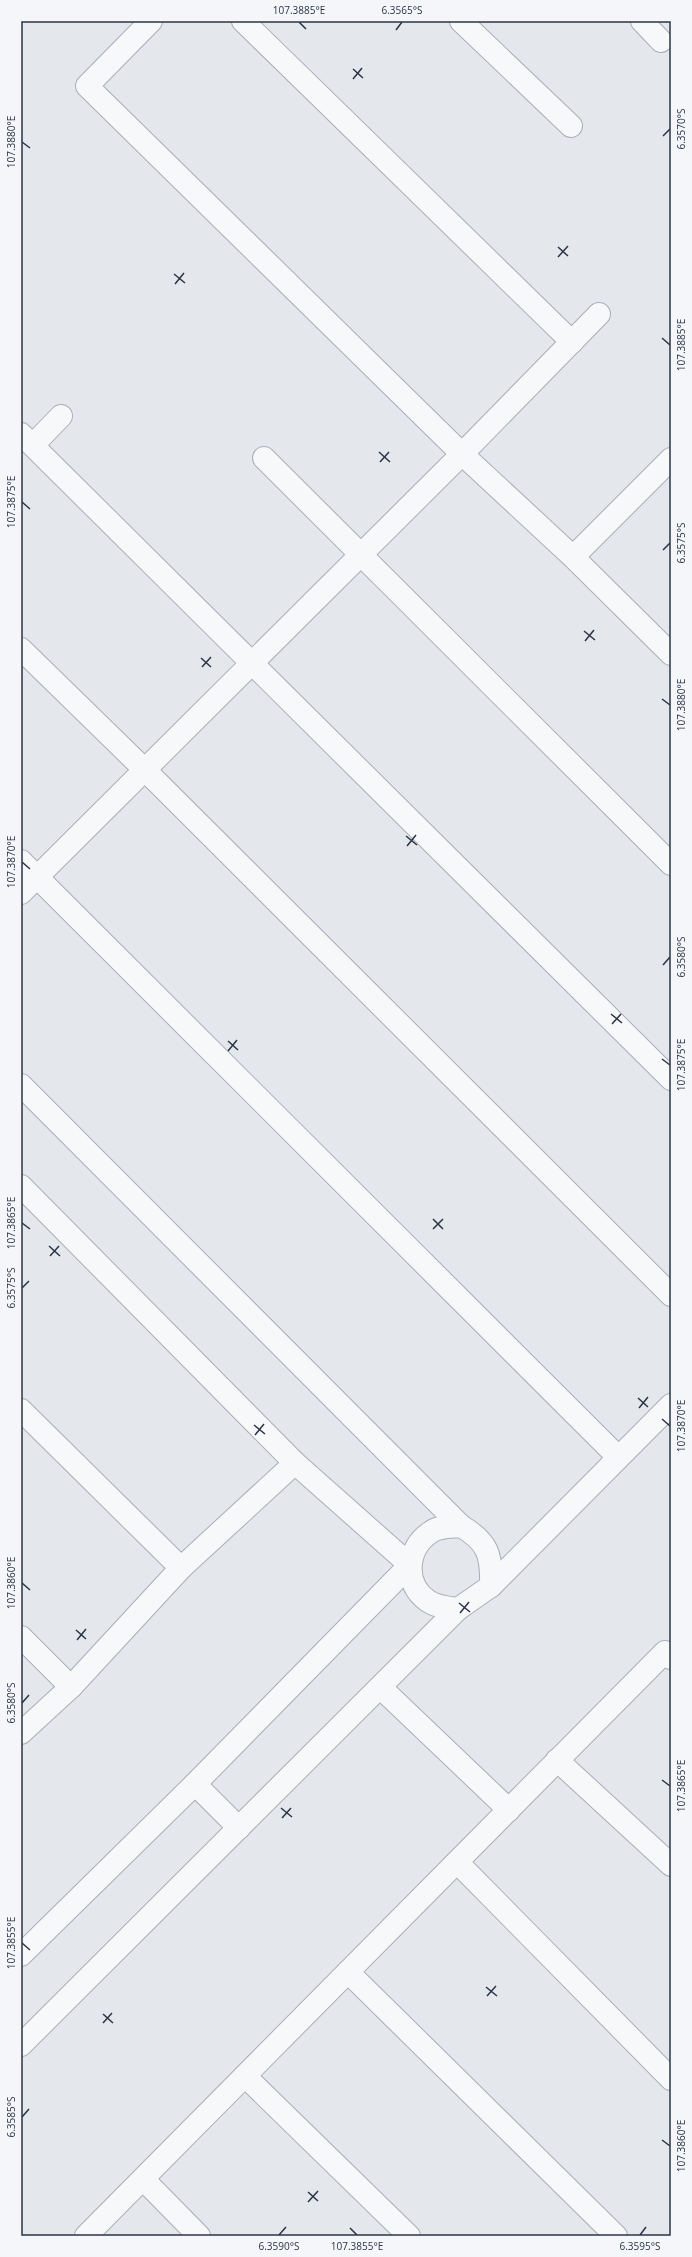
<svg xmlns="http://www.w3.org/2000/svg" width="692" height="2257" font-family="'Open Sans',sans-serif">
  <rect width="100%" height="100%" fill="#e4e7ec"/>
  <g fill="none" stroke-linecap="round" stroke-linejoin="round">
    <g stroke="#a9aeb7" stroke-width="24">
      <g id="minor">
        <polyline points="243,21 572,342"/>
        <polyline points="461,21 571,126"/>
        <polyline points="642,21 661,41"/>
        <polyline points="599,314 462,454 573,557 671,654"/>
        <polyline points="21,434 671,1079"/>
        <polyline points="33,445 61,416"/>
        <polyline points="264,458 671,864"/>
        <polyline points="573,557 671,459"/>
        <polyline points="21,649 145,770 671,1295"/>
        <polyline points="21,861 618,1457"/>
        <polyline points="21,893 462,454 87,86 151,21"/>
        <polyline points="21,1085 461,1526"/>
        <polyline points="21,1186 295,1463 410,1565 195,1784 21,1955"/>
        <polyline points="21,1410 181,1568"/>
        <path d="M461 1526C488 1542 492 1555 491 1586L458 1609C448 1608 437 1607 428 1601 403 1584 406 1548 431 1532 439 1526 451 1527 461 1526Z"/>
        <polyline points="491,1586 671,1405"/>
        <polyline points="21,1637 71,1687"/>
        <polyline points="380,1687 509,1810"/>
        <polyline points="21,1733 71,1687 181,1568 295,1463"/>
        <polyline points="557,1760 671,1865"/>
        <polyline points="195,1784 239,1828"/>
        <polyline points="457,1862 671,2079"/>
        <polyline points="348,1972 616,2236"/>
        <polyline points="21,2045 458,1609"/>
        <polyline points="245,2076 409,2236"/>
        <polyline points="143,2179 199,2236"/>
        <polyline points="86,2236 665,1652 671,1658"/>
      </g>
    </g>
    <use href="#minor" stroke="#f7f8fa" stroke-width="22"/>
  </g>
  <path fill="none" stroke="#2b3445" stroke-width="1.5" d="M299 22 306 29M396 30 402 22M353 69 363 78M353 79 362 68M663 136 670 129M22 142 30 148M558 247 568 256M558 257 568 246M174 274 185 283M175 284 184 273M662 338 670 345M379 452 390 462M380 462 389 452M22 502 30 509M663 550 670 543M584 631 595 640M585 641 594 630M201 658 211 667M202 667 211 657M662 699 670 705M406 836 417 845M407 846 416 835M22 862 30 869M663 965 670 957M611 1014 622 1023M612 1024 621 1014M228 1041 238 1050M228 1051 237 1040M662 1059 670 1065M433 1219 443 1229M22 1223 30 1229M433 1229 443 1219M49 1246 60 1256M50 1256 59 1246M22 1288 29 1281M638 1398 648 1407M639 1408 648 1397M662 1419 670 1426M254 1425 265 1434M255 1435 264 1424M22 1583 30 1590M459 1603 470 1612M460 1613 469 1602M76 1630 86 1639M77 1640 86 1629M22 1703 29 1695M662 1780 670 1786M281 1808 292 1817M282 1818 291 1808M22 1943 30 1950M486 1987 497 1996M487 1996 496 1986M103 2014 113 2023M103 2023 112 2013M22 2117 29 2109M662 2140 670 2146M308 2192 318 2201M308 2202 318 2191M350 2228 357 2235M279 2235 286 2227M640 2235 646 2227"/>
  <rect width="692" height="2257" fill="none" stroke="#f4f6f9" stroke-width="44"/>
  <rect x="22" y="22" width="648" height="2213" fill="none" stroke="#2b3445" stroke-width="1.5"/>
  <g font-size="10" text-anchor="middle" fill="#2b3445">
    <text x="299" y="14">107.3885°E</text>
    <text x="402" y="14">6.3565°S</text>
    <text transform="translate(681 129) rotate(-90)" y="4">6.3570°S</text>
    <text transform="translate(11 142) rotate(-90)" y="4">107.3880°E</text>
    <text transform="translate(681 345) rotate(-90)" y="4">107.3885°E</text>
    <text transform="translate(11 502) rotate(-90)" y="4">107.3875°E</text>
    <text transform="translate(681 543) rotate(-90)" y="4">6.3575°S</text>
    <text transform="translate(681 705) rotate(-90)" y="4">107.3880°E</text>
    <text transform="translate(11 862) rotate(-90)" y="4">107.3870°E</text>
    <text transform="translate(681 957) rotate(-90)" y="4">6.3580°S</text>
    <text transform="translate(681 1065) rotate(-90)" y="4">107.3875°E</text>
    <text transform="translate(11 1223) rotate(-90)" y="4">107.3865°E</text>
    <text transform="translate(11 1288) rotate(-90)" y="4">6.3575°S</text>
    <text transform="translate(681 1426) rotate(-90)" y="4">107.3870°E</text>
    <text transform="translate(11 1583) rotate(-90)" y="4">107.3860°E</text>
    <text transform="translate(11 1703) rotate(-90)" y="4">6.3580°S</text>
    <text transform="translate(681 1786) rotate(-90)" y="4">107.3865°E</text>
    <text transform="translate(11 1943) rotate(-90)" y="4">107.3855°E</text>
    <text transform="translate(11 2117) rotate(-90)" y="4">6.3585°S</text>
    <text transform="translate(681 2146) rotate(-90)" y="4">107.3860°E</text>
    <text x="279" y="2250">6.3590°S</text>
    <text x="357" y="2250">107.3855°E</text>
    <text x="640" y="2250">6.3595°S</text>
  </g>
</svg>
